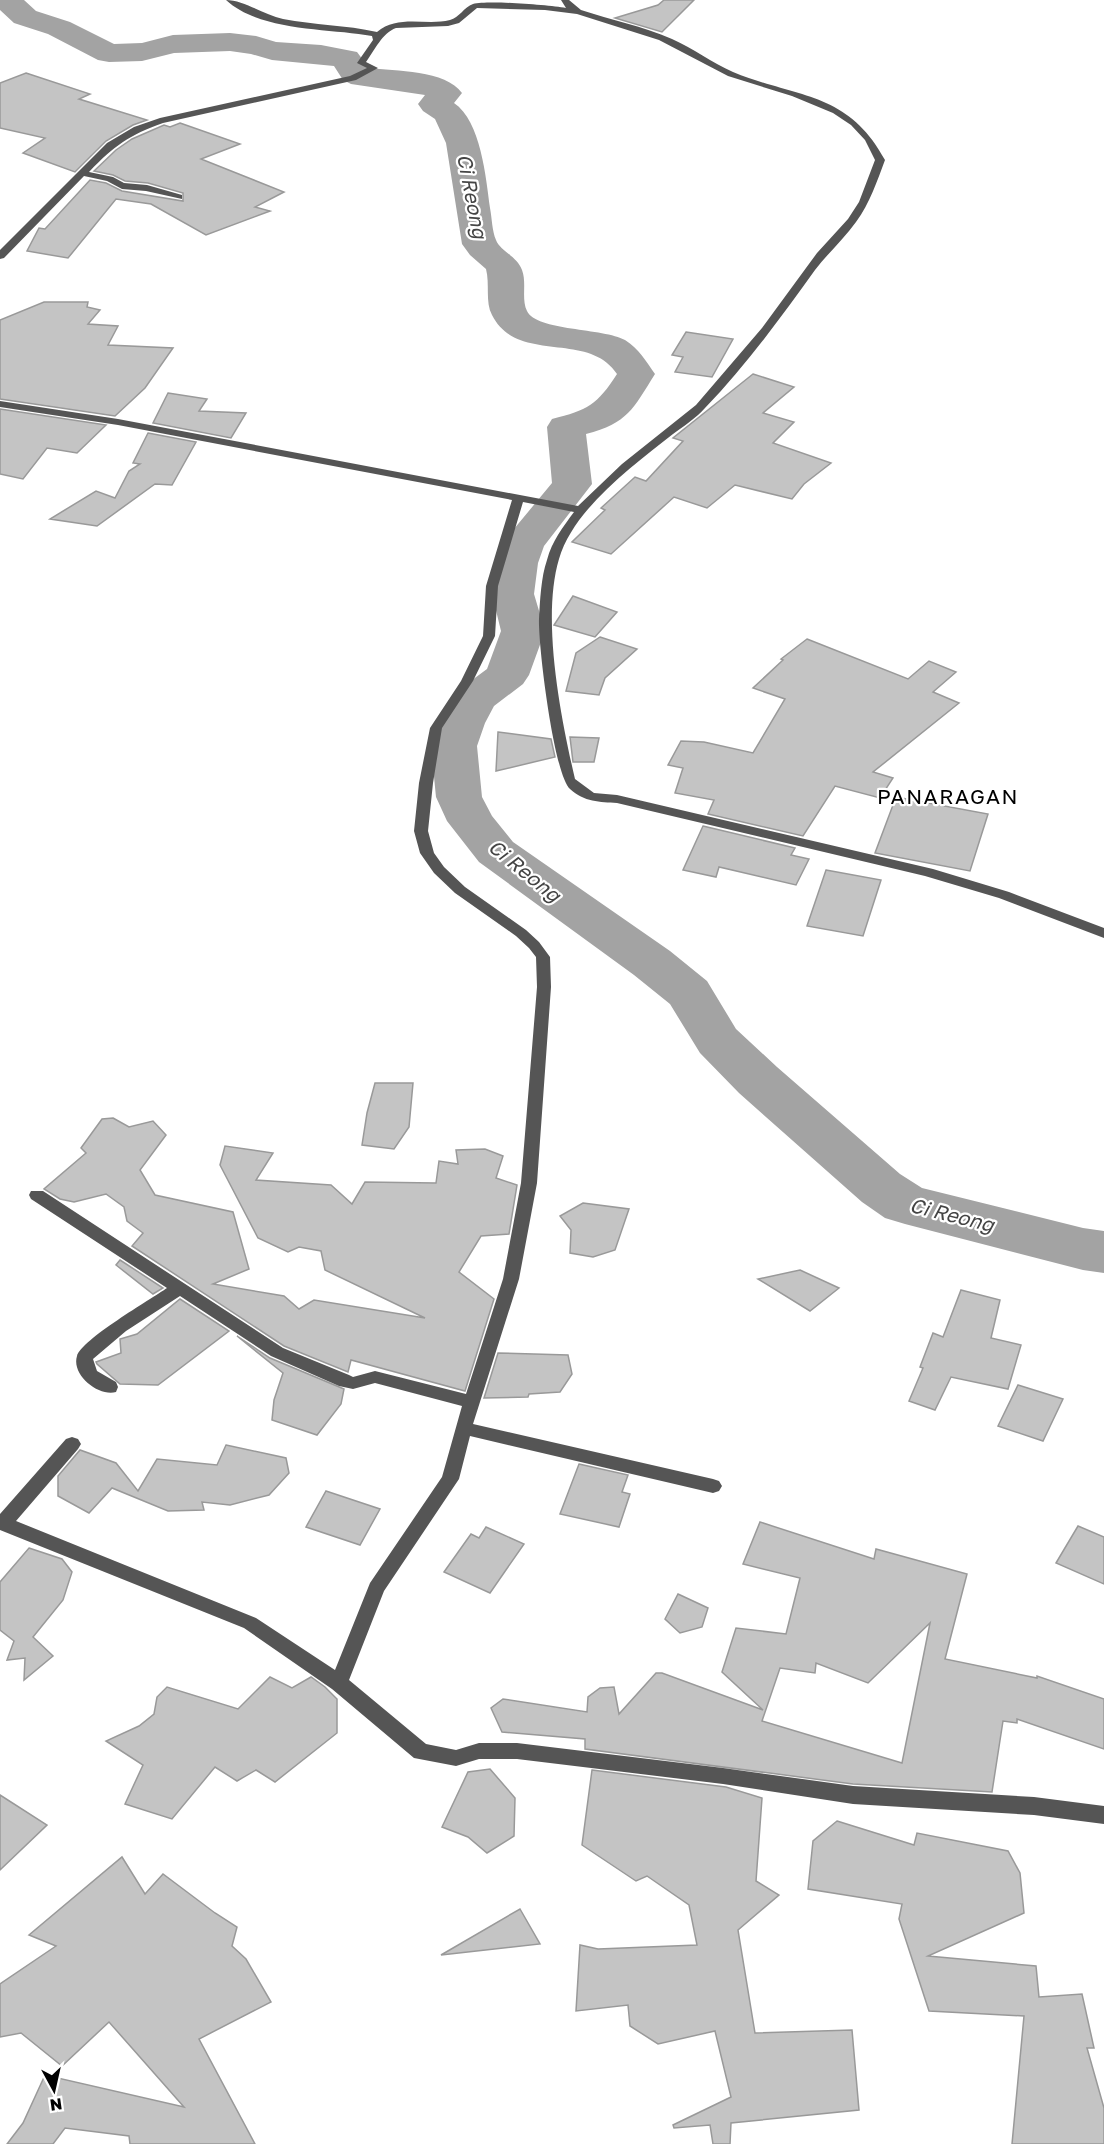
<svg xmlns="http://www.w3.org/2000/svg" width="1104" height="2144" font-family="'Golos Text',sans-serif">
  <rect width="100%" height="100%" fill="#fff"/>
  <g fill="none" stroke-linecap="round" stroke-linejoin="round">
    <path fill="#a3a3a3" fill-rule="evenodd" d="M0 0H24L36 11 70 22 114 44 142 43 173 35 230 33 256 36 276 42 321 45 357 52 369 68C395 71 446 70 462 93L454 103C481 121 486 178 490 208 492 218 492 231 496 240 500 251 517 256 522 270 527 283 521 299 527 311 536 331 604 328 625 340 639 349 646 361 655 374 633 409 628 423 586 434L592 484 544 546 538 563 534 594 545 631 529 675 523 684 494 706 485 723 477 746 482 797 492 816 513 842 670 951 707 981 736 1029 777 1067 900 1174 922 1188 1083 1228 1104 1231V1273L1083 1270 905 1224 885 1218 862 1202 739 1093 700 1053 670 1004 634 975 479 862 447 821 436 797 431 746 439 723 460 689 487 669 501 631 492 594 496 563 509 535 552 483 547 427 552 419C588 410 597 405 617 374 589 330 517 365 492 315 485 302 490 284 486 269L470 255 462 244 446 143 435 119 423 111 418 104 425 95 351 84 343 80 334 66 272 60 251 54 230 51 174 53 142 61 109 62 98 60 48 34 14 23 0 10Z"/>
  </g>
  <g fill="#c4c4c4" stroke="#999" stroke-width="1.5" fill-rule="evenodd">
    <polygon points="664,0 694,0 662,32 615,18 658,5"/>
    <polygon points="26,73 90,94 79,99 147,120 133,125 106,141 75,172 23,153 45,138 0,128 0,83"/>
    <polygon points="180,123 240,144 201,159 284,192 255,207 270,211 206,235 151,204 116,199 68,258 27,251 39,228 45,229 90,180 106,183 122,191 183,201 183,193 148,183 125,181 113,175 94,171 116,150 132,139 164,125 170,127"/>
    <polygon points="44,302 88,302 87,307 100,310 88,324 118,326 108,345 173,348 145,388 115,416 0,399 0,320"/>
    <polygon points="686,332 733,339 712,377 675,372 683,357 672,355"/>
    <polygon points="753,374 794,387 763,413 794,422 773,443 831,463 804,484 792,499 735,485 707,508 674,497 611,554 572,542 605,510 601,508 635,477 646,481 683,441 673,438"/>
    <polygon points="168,393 207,399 199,411 246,413 231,438 153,423"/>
    <polygon points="0,409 106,425 77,453 47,448 23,479 0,474"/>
    <polygon points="148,433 196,442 172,485 155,484 97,526 50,519 96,491 115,498 129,471 140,464 133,463"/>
    <polygon points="573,596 617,612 595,637 554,625"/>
    <polygon points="600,637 637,649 605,678 599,695 566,691 576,653"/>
    <polygon points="807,639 908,679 929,661 956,672 933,692 959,703 873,772 893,778 880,798 835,786 803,836 708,814 714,800 675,793 683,768 668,765 681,741 704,742 753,753 785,699 753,688 783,660 781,659"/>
    <polygon points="498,732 551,739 555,757 496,771"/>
    <polygon points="570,737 599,738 594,762 573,762"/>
    <polygon points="896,797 988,814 970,871 875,853"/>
    <polygon points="703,826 795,848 791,855 809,859 796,885 719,867 716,877 683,870"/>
    <polygon points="826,870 881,880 863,936 807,926"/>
    <polygon points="375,1083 413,1083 409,1127 394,1149 362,1145 367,1113"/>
    <polygon points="113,1118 129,1127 153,1121 166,1135 140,1170 155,1195 233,1212 249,1269 213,1284 284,1296 299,1309 314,1300 425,1318 325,1270 321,1251 299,1247 288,1252 258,1238 220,1165 225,1146 273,1153 256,1180 331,1185 352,1204 365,1182 436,1183 439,1161 458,1164 456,1150 485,1149 503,1156 496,1178 517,1185 509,1234 481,1236 459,1272 494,1299 465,1391 351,1360 348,1372 284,1346 132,1246 143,1233 127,1221 124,1207 106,1194 74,1202 60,1199 44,1189 86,1153 81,1148 102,1119"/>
    <polygon points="583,1203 629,1209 615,1250 593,1257 570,1253 571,1230 560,1216"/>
    <polygon points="120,1260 163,1288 153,1294 116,1265"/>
    <polygon points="800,1270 839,1288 810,1311 758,1279"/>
    <polygon points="961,1290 1000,1300 991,1338 1021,1345 1008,1389 951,1377 935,1410 909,1401 923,1368 920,1367 933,1333 943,1337"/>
    <polygon points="180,1299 229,1331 158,1385 120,1384 97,1364 96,1362 121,1353 120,1339 137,1334"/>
    <polygon points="237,1336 270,1358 344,1389 341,1404 317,1435 272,1420 274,1400 283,1373"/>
    <polygon points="498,1353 568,1355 572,1374 560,1392 529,1394 528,1397 484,1398"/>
    <polygon points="1018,1385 1063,1399 1043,1441 998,1426"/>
    <polygon points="226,1445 286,1458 289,1473 269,1495 230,1505 202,1502 204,1510 168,1511 112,1488 89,1513 58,1496 58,1476 80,1450 116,1463 138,1491 157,1459 217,1465"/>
    <polygon points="579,1464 628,1475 622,1492 630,1494 619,1527 560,1514"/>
    <polygon points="326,1491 380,1509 360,1545 306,1527"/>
    <path d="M760 1522 874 1559 876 1549 967 1574 945 1659 1037 1678V1676L1104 1699V1749L1017 1719V1723L1003 1721 992 1792 853 1784 585 1749V1739L502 1732 491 1708 503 1699 587 1712 588 1697 600 1688 614 1687 619 1714 656 1673H662L763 1710 722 1672 736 1628 786 1634 800 1578 743 1564ZM930 1623 902 1763 762 1721 780 1668 815 1673 816 1663 868 1683Z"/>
    <polygon points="1078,1526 1104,1537 1104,1584 1056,1563"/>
    <polygon points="486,1527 524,1544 490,1593 444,1572 471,1534 479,1538"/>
    <polygon points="29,1548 62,1559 72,1572 63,1600 33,1637 53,1656 24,1680 25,1658 7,1660 14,1641 0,1630 0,1582"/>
    <polygon points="678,1594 708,1608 702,1627 680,1633 665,1619"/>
    <polygon points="270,1677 292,1688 311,1677 325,1687 337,1699 337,1733 275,1782 256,1770 237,1781 215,1767 172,1819 125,1804 143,1765 106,1741 139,1726 154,1714 157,1697 167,1687 238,1709"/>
    <polygon points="490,1769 515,1798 514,1836 487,1853 468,1837 442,1827 468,1772"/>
    <polygon points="592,1770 726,1787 762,1798 756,1881 779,1895 738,1930 755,2033 852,2030 859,2110 731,2123 730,2144 713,2144 710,2125 674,2128 673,2125 731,2097 715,2031 658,2044 630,2026 628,2005 576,2011 580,1945 598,1949 697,1945 689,1905 647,1876 636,1881 582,1845"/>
    <polygon points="0,1795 47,1825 0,1870"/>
    <polygon points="837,1821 914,1845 917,1833 1008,1851 1020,1873 1024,1913 928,1956 1036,1966 1039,1997 1082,1994 1094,2048 1087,2048 1104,2108 1104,2144 1012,2144 1024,2016 929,2011 899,1919 902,1904 808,1889 813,1841"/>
    <polygon points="122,1857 145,1894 163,1874 215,1913 237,1927 232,1946 246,1959 271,2002 199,2039 255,2144 130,2144 129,2136 65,2128 53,2144 7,2144 23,2123 45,2075 184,2107 109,2022 62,2066 21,2033 0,2037 0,1984 56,1946 29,1935"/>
    <polygon points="520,1909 540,1944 441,1955"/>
  </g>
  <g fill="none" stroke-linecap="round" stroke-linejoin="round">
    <path fill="#555" fill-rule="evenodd" d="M226 0C244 0 264 15 283 19 314 25 346 25 377 32 398 14 426 26 450 20 459 18 464 7 473 4 489 0 547 5 566 8L561 0H569L581 10C611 20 643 26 672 39 693 48 712 63 733 72 796 98 848 91 885 160 877 181 870 203 856 222 844 239 828 253 815 270 781 317 746 366 705 408 696 418 684 426 673 434 633 466 574 508 559 559 541 619 561 719 575 779L594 793 617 795 933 869 1009 892 1104 928V938L999 898 925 876 617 803C600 802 584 802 570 789 554 775 538 645 539 619 540 601 541 577 547 560 552 541 563 527 574 512L523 502 498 586 495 636 473 681 442 728 433 783 428 831 434 853 444 867 465 887 526 930 539 942 550 957 551 987 537 1183 519 1279 473 1424 713 1479 719 1481 722 1486 719 1491 713 1493 470 1436 459 1479 384 1591 349 1680 426 1744 456 1750 479 1743H517L723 1768 853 1786 1034 1797 1104 1806V1824L1034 1815 853 1804 723 1784 517 1759H479L456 1766 414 1758 332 1689 244 1628 0 1530V1514L66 1439 72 1437 78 1439 81 1444 78 1449 16 1521 256 1618 335 1670 370 1583 442 1477 462 1406 375 1383 353 1389 339 1386 271 1356 180 1296 126 1331 93 1359 97 1371 116 1382 118 1387 116 1392C99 1397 71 1375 77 1356 81 1340 151 1299 167 1288L31 1199 29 1195 31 1191H43L283 1348 349 1375 353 1377 375 1371 466 1394 503 1279 521 1183 537 987 536 957 529 948 516 936 455 893 434 873 420 853 414 831 419 783 430 728 461 681 483 636 486 586 512 500 118 425 0 407V401L118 419 578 506 622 464 696 405 762 328 817 253 848 219 859 202 875 160 865 140 851 125 833 113 792 96 728 76 659 40 577 14 545 10 477 8 459 23 448 26 396 28C382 33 375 50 366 62L378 68 356 80 163 123C129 135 114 146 89 172L113 177 124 183 147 185 182 195V199L146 191 122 189 107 181 84 176 4 258 0 259V250L107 143 134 127 160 118 350 76 367 68 357 63 373 40 372 36C328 28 261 32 226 0Z"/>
  </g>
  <g text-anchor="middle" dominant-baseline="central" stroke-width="4.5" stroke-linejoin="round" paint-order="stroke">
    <g font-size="20" font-style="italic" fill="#444" stroke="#fff">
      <text transform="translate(473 196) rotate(79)">Ci Reong</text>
      <text transform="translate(525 870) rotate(39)">Ci Reong</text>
      <text transform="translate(952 1214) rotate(14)">Ci Reong</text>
    </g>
    <g font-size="21" letter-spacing="1.5" fill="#000" stroke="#fff">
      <text x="948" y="796">PANARAGAN</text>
    </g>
  </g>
  <g transform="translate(54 2090) rotate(172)" stroke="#ffffff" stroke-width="4.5" paint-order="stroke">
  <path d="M0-4.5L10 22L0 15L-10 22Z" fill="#000000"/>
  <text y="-9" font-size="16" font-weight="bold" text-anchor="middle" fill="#000000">N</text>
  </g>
</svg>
